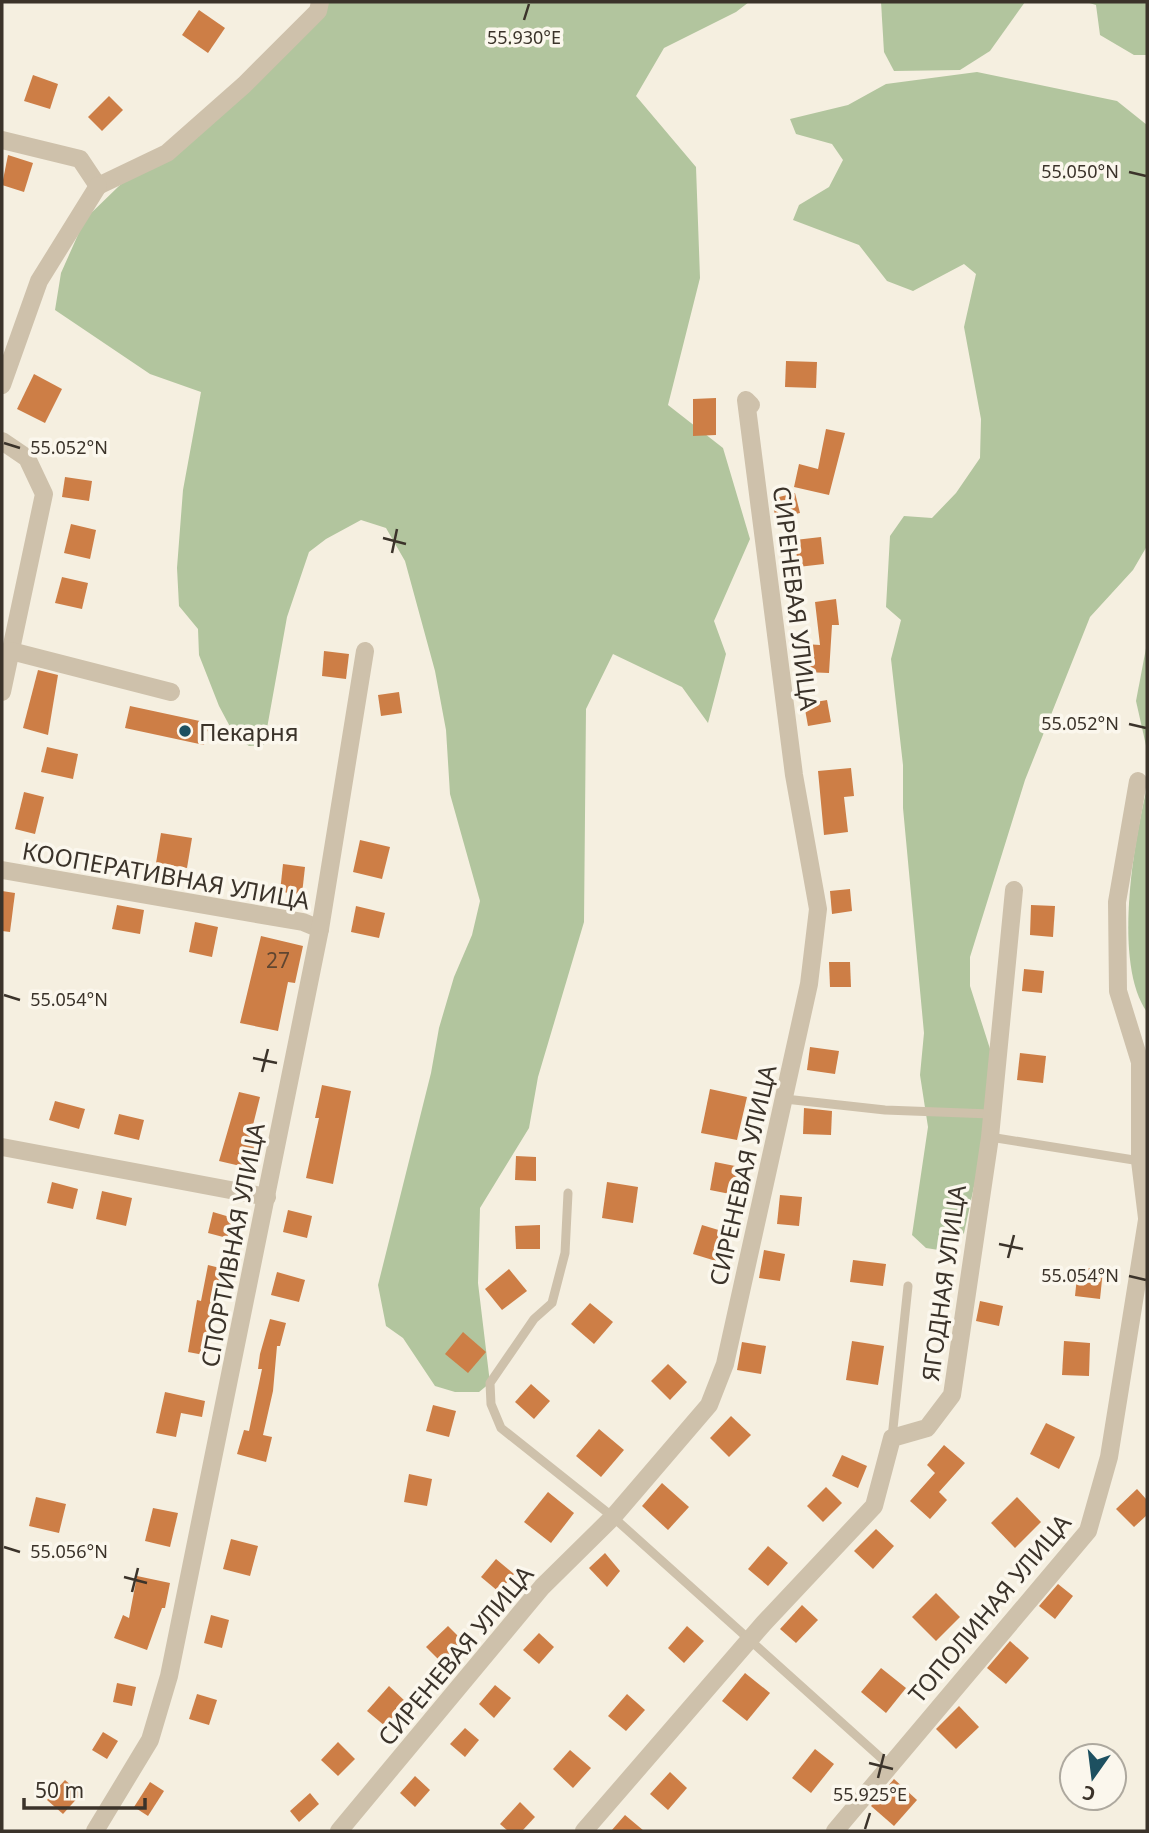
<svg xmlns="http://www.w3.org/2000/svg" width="1149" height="1833" font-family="'Noto Sans',sans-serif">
  <rect width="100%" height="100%" fill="#f5efe0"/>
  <g fill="#b2c59e">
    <polygon points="317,2 749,2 736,12 664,48 636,96 696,167 700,278 668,405 723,448 750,539 714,621 726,654 708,723 682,687 613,654 586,709 584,922 538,1077 529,1128 480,1208 478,1283 490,1383 479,1392 455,1392 435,1386 403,1338 386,1326 378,1285 431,1073 439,1028 454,977 472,935 480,901 450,794 446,730 435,671 405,561 386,528 361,520 326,539 309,552 287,617 264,745 249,746 235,736 219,706 199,655 198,629 179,606 177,568 183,490 201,392 150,374 55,310 61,273 85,219 119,186 244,85"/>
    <polygon points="881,2 1025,2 990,51 960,70 894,71 884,52"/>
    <polygon points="1086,2 1147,2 1147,55 1134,55 1100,35 1096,5"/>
    <polygon points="977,72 1117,101 1147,125 1147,546 1133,570 1090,617 1025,780 970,957 970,986 991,1052 983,1145 964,1233 945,1251 926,1248 912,1235 928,1127 920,1075 924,1033 903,808 903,765 891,659 901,620 886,607 890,536 904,516 932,518 956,493 980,458 981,419 964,327 976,274 964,264 913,291 887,281 859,245 793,220 799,205 829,187 843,160 832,144 796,134 790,119 848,105 886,84"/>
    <polygon points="1147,643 1147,750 1136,701"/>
    <path d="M1147 788V1012C1113 965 1133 844 1147 788Z"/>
  </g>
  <g fill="#cd7e46">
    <polygon points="199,10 225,28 208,53 182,35"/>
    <polygon points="33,75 58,84 50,109 24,101"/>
    <polygon points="109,96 123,110 102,131 88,117"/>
    <polygon points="8,155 33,163 24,192 2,185"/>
    <polygon points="786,361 817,362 816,388 785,387"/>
    <polygon points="34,374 62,389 45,423 17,409"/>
    <polygon points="716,398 716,435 693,436 693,399"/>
    <polygon points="826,429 845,433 829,495 794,487 799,464 818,469"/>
    <polygon points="65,477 92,481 89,501 62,497"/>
    <polygon points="795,493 800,513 776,518 771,499"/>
    <polygon points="71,524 96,530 90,559 64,553"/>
    <polygon points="821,537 824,564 798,567 795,540"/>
    <polygon points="62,577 88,583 82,609 55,603"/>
    <polygon points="836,599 839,625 832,625 829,673 804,672 805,644 820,645 815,602"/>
    <polygon points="324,651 349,654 346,679 322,676"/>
    <polygon points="38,670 58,675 48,735 23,728"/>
    <polygon points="399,692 402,713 381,716 378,695"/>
    <polygon points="827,700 831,722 808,726 804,704"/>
    <polygon points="130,706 209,723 204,745 125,728"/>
    <polygon points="47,747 78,754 73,779 41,772"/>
    <polygon points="851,768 854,796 844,797 848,832 824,835 818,771"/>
    <polygon points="24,792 44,797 35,834 15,829"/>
    <polygon points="161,833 192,838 187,868 156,863"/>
    <polygon points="360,840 390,847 382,879 353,872"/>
    <polygon points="283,864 305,867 302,894 280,892"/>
    <polygon points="850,889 852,911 832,914 830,891"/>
    <polygon points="2,891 15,893 10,932 2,931"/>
    <polygon points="117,905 144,910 140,934 112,929"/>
    <polygon points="1031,905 1055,906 1053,937 1030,935"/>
    <polygon points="356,906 385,913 379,938 351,932"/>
    <polygon points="195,922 218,927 212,957 189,952"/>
    <polygon points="261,936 303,946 295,983 288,982 278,1031 240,1023"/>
    <polygon points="829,962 850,962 851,987 830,987"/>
    <polygon points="1024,969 1044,971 1042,993 1022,991"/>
    <polygon points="810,1047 839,1051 835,1074 807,1070"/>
    <polygon points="1020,1053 1046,1056 1043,1083 1017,1080"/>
    <polygon points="322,1085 351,1091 333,1184 306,1178 319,1118 315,1118"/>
    <polygon points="710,1089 747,1097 737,1140 701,1133"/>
    <polygon points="239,1092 260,1097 250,1137 256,1138 249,1168 219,1161"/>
    <polygon points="55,1101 85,1109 79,1129 49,1120"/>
    <polygon points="804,1108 832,1111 831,1135 803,1134"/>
    <polygon points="119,1114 144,1120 139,1140 114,1134"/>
    <polygon points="516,1156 536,1157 536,1181 515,1180"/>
    <polygon points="715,1162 740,1167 735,1195 710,1190"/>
    <polygon points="52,1182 78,1189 73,1209 47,1203"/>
    <polygon points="607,1182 638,1187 633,1223 602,1218"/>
    <polygon points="102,1191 132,1198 126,1226 96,1219"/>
    <polygon points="780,1195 802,1197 799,1226 777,1224"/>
    <polygon points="288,1210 312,1216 307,1238 283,1232"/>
    <polygon points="213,1212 233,1218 227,1238 208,1233"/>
    <polygon points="540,1225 540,1249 516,1249 515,1226"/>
    <polygon points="702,1225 725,1232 716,1261 693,1254"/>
    <polygon points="764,1250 785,1254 780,1281 759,1278"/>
    <polygon points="853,1260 886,1264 883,1286 850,1282"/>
    <polygon points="208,1265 224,1269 204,1355 188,1352 197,1300 201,1301"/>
    <polygon points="1078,1267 1103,1270 1100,1299 1075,1296"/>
    <polygon points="509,1269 527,1291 502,1310 485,1289"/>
    <polygon points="277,1272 305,1280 299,1302 271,1295"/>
    <polygon points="980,1301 1003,1306 999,1326 976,1321"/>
    <polygon points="590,1303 613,1322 594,1344 571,1324"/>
    <polygon points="270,1319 286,1323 280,1346 277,1346 273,1391 263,1435 272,1437 266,1462 237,1454 244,1430 249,1431 262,1369 258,1369 260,1354"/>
    <polygon points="463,1332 486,1352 468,1373 445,1354"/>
    <polygon points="852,1341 884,1346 878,1385 846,1380"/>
    <polygon points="1064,1341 1090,1343 1089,1376 1062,1375"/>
    <polygon points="742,1342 766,1346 761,1374 737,1370"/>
    <polygon points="668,1364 687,1382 670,1400 651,1381"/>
    <polygon points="531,1384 550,1401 534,1419 515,1402"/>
    <polygon points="165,1392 205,1401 202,1417 181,1413 176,1437 156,1433"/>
    <polygon points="433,1405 456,1411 449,1437 426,1431"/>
    <polygon points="731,1416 751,1435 729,1457 710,1438"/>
    <polygon points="1046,1423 1075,1437 1059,1469 1030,1454"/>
    <polygon points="599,1429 624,1450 601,1477 576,1456"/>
    <polygon points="944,1445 965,1463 939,1492 947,1500 930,1519 910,1501 935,1473 927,1465"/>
    <polygon points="842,1455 867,1466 858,1488 832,1476"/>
    <polygon points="409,1474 432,1479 427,1506 404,1502"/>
    <polygon points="662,1483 689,1507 668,1530 642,1506"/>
    <polygon points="826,1487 842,1503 823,1522 807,1506"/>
    <polygon points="1137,1489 1147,1500 1147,1515 1134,1527 1116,1509"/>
    <polygon points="548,1492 574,1513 551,1543 524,1522"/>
    <polygon points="36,1497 66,1504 59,1533 29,1526"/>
    <polygon points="1017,1497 1041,1522 1015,1548 991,1523"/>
    <polygon points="153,1508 178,1513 170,1547 145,1541"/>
    <polygon points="876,1529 894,1546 873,1569 854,1551"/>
    <polygon points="231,1539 258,1546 250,1576 223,1569"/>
    <polygon points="768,1546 788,1563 768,1586 748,1569"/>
    <polygon points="605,1553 620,1571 607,1587 589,1568"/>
    <polygon points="496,1559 514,1574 499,1592 481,1577"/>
    <polygon points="137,1576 170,1583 165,1608 162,1608 147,1650 114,1638 123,1615 129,1618"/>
    <polygon points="1058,1584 1073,1596 1055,1619 1039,1606"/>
    <polygon points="936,1593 960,1617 936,1641 912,1617"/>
    <polygon points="802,1605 818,1620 796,1643 780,1629"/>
    <polygon points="211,1615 229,1620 222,1648 204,1643"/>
    <polygon points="448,1626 463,1641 442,1663 426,1647"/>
    <polygon points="687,1626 704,1641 684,1663 668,1648"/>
    <polygon points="539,1633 554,1647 539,1664 523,1650"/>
    <polygon points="1010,1641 1029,1658 1006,1684 987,1668"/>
    <polygon points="881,1668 906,1688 886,1713 861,1692"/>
    <polygon points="745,1673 770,1693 747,1721 722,1701"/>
    <polygon points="117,1683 136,1687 132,1706 113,1702"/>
    <polygon points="495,1685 511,1698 494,1718 479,1704"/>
    <polygon points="389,1686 406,1702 385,1726 367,1711"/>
    <polygon points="197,1694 217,1700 209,1725 189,1719"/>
    <polygon points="627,1694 645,1710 626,1731 608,1716"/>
    <polygon points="959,1706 979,1727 956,1749 936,1729"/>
    <polygon points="465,1728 479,1740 465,1757 450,1744"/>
    <polygon points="103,1732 118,1741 107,1759 92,1750"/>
    <polygon points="338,1742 355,1759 338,1776 321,1760"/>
    <polygon points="815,1749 834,1764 811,1793 792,1778"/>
    <polygon points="570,1750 591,1768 573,1788 553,1769"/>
    <polygon points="670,1772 687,1788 668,1810 650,1794"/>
    <polygon points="415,1776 430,1790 415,1807 400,1793"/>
    <polygon points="894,1779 917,1800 894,1826 871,1806"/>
    <polygon points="65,1780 81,1794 63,1814 47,1800"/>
    <polygon points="150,1782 164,1791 148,1816 134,1807"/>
    <polygon points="310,1793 319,1804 299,1822 290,1811"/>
    <polygon points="520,1802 535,1817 522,1831 508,1831 500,1824"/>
    <polygon points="625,1815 644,1831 611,1831"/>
  </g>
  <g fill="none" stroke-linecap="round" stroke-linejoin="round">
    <g stroke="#cec1ab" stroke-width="9">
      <polyline points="785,1099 885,1110 991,1114"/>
      <polyline points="990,1137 1140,1161"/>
      <polyline points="568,1193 565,1253 552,1303 534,1319 490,1383 491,1404 501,1428 613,1517 890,1766"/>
      <polyline points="892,1438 908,1286"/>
    </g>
    <g stroke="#cec1ab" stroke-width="18">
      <polyline points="2,140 80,159 98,186"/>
      <polyline points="98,186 167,153 244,85 318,11 320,2"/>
      <polyline points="2,385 39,281 98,186"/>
      <polyline points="2,441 27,458 44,494 2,692"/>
      <polyline points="11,651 171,692"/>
      <polyline points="1138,781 1117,902 1118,991 1140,1062 1140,1161 1147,1218"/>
      <polyline points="2,870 303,922 320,929"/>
      <polyline points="2,1147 267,1197"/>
      <polyline points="95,1831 150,1740 169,1676 320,929 365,651"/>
      <polyline points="339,1831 542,1587 613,1517 709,1405 725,1364 809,984 818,909 794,775 746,400 751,405"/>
      <polyline points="584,1831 764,1623 874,1506 892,1438 927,1428 952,1395 990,1137 1014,890"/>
      <polyline points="835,1831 1088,1531 1109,1457 1147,1220"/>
    </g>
  </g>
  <path fill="none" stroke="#3b332a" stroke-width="2.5" d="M524 20 529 4M1129 172 1146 176M4 443 20 448M383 538 406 544M392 553 397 529M1129 724 1146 728M4 995 20 1000M253 1058 277 1063M262 1072 268 1049M999 1244 1023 1249M1008 1258 1014 1235M1129 1276 1146 1280M4 1547 20 1552M124 1577 147 1583M132 1592 138 1568M869 1763 893 1769M878 1778 884 1754M865 1829 870 1813"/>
  <circle fill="#1d5060" stroke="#fbf7ed" stroke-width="2.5" cx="185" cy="731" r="7"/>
  <g text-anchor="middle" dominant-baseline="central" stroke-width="7" stroke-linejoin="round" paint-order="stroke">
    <g font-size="21" fill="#604631">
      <text x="278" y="960">27</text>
    </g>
    <g font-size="24" fill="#3b332a" stroke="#fbf7ed">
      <text transform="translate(796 598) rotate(83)">СИРЕНЕВАЯ УЛИЦА</text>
      <text transform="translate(166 875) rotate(10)">КООПЕРАТИВНАЯ УЛИЦА</text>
      <text transform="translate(742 1175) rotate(-77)">СИРЕНЕВАЯ УЛИЦА</text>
      <text transform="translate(232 1245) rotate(-79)">СПОРТИВНАЯ УЛИЦА</text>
      <text transform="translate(943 1283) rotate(-82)">ЯГОДНАЯ УЛИЦА</text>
      <text transform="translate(989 1608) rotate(-50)">ТОПОЛИНАЯ УЛИЦА</text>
      <text transform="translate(455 1655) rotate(-50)">СИРЕНЕВАЯ УЛИЦА</text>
    </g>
    <g font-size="24" fill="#3b332a" stroke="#fbf7ed" text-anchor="start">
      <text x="199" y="731">Пекарня</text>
    </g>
  </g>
  <g font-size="18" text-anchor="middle" fill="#3b332a" stroke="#fbf7ed" stroke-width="7" stroke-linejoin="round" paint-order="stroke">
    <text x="524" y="44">55.930°E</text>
    <text x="1080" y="178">55.050°N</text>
    <text x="69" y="454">55.052°N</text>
    <text x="1080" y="730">55.052°N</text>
    <text x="69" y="1006">55.054°N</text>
    <text x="1080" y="1282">55.054°N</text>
    <text x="69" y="1558">55.056°N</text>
    <text x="870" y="1801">55.925°E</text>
  </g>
  <rect width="1149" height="1833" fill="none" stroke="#3b332a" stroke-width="7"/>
  <g transform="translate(1093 1777) rotate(194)"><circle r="33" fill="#fbf7ed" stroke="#aea99f" stroke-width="2"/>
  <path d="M0-5L12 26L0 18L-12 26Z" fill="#1d5060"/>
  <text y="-10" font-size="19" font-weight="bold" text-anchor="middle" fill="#3b332a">С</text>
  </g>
  <path d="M24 1798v10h121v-10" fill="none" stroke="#3b332a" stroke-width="3.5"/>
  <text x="35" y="1798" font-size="21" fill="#3b332a" stroke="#fbf7ed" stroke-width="5" paint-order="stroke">50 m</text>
</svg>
